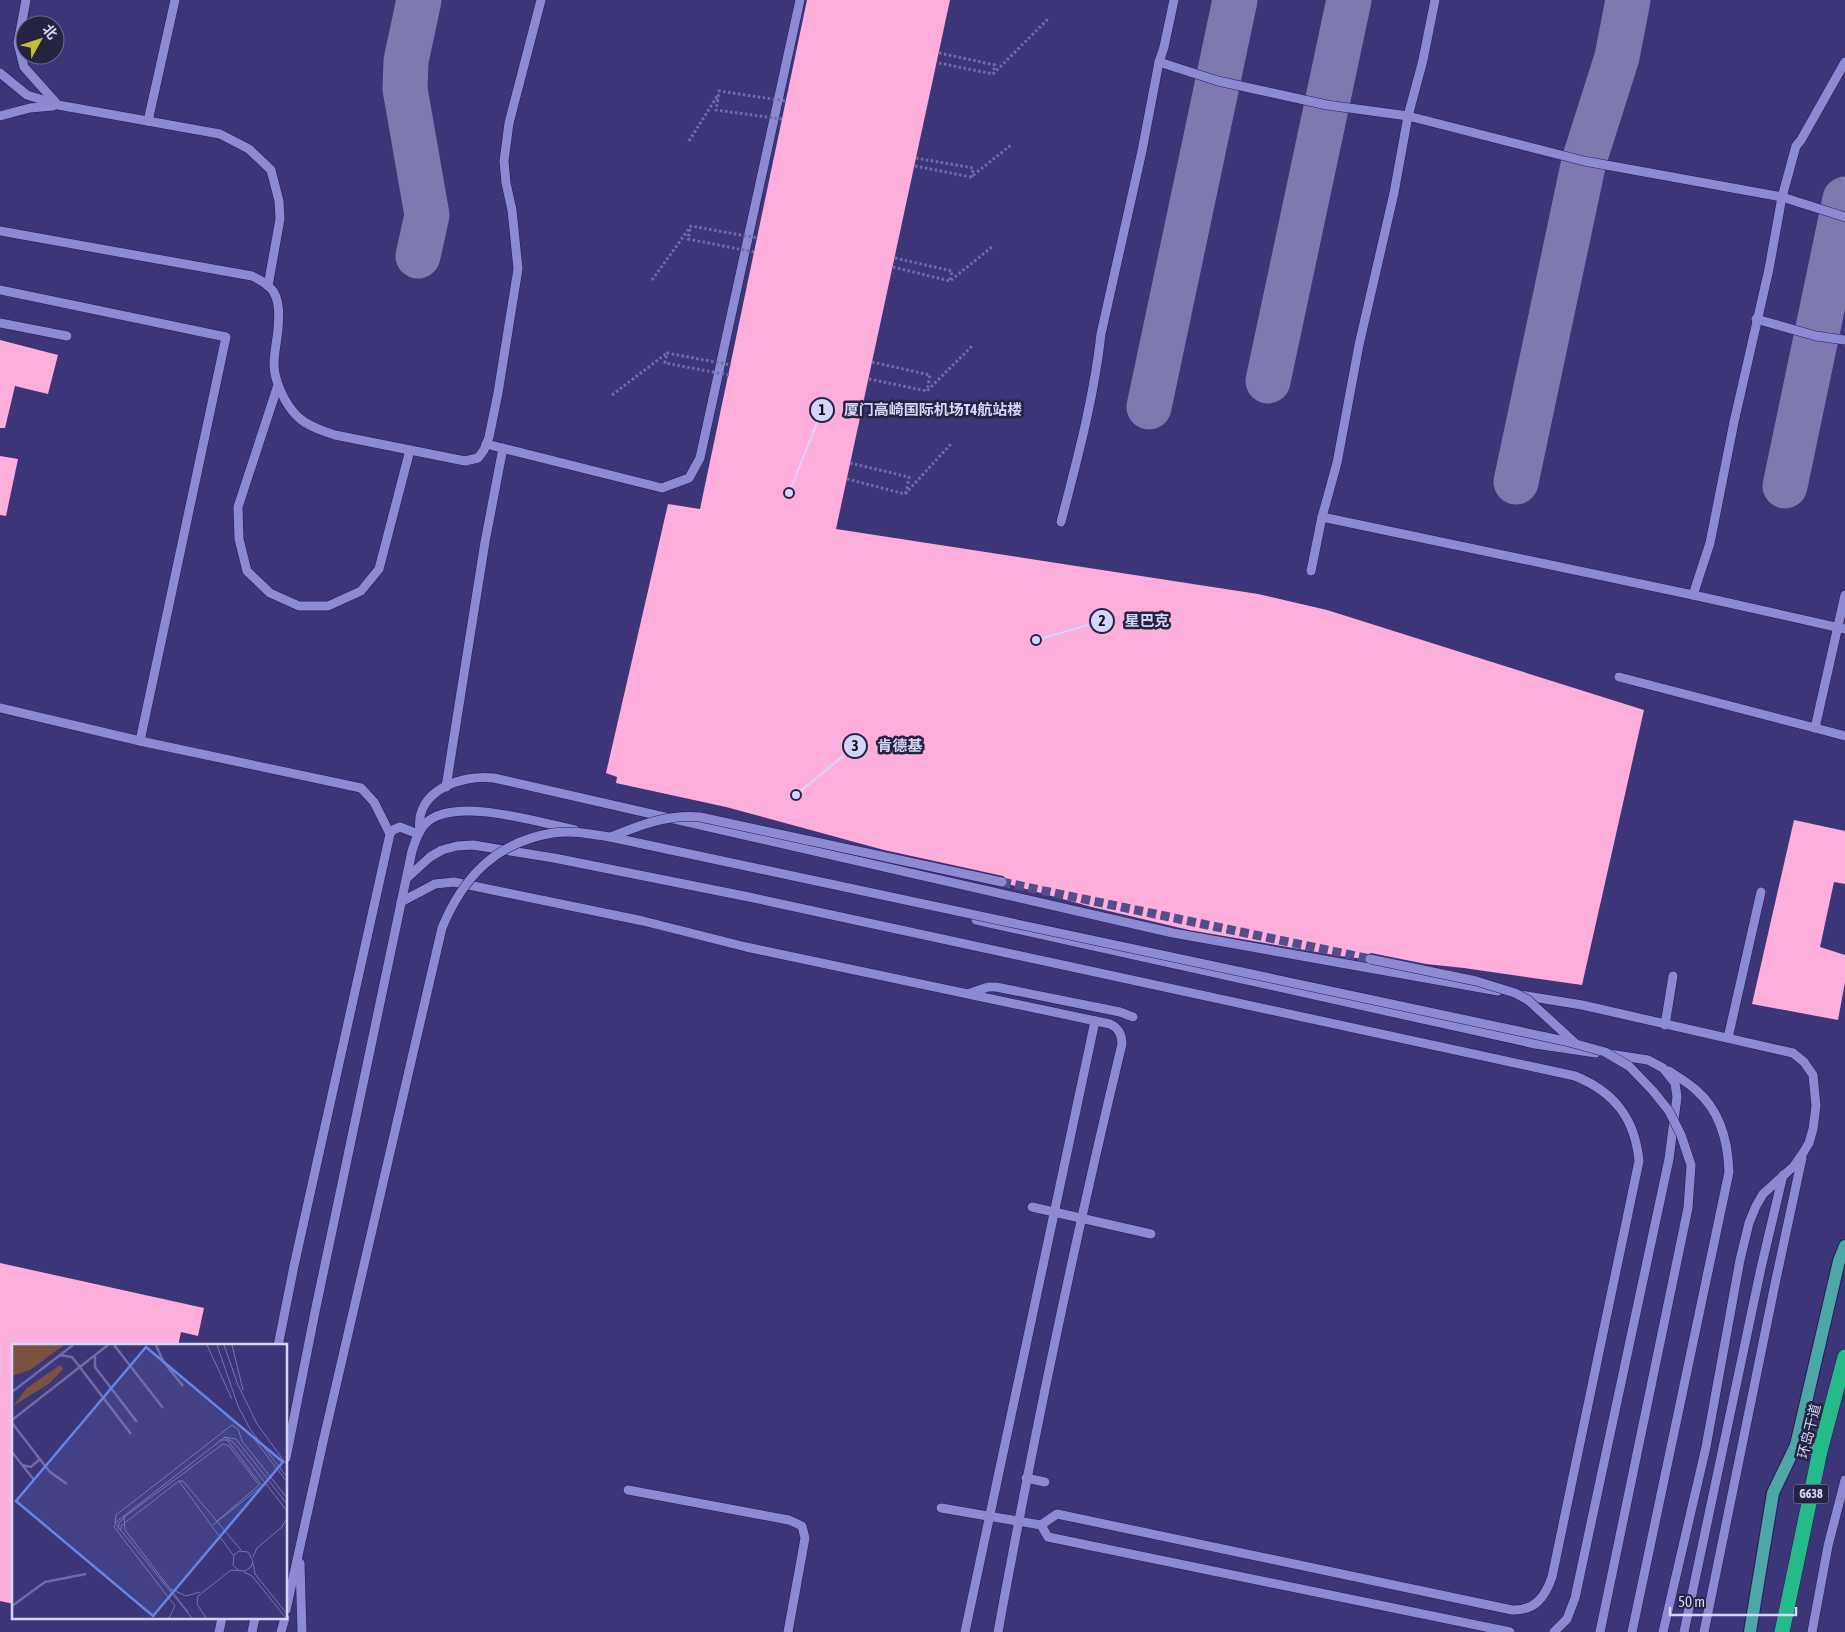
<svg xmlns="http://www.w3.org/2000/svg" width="1845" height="1632" font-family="'Asap Condensed','Noto Sans SC',sans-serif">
  <rect width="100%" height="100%" fill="#3c3577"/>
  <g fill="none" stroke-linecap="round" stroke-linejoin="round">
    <g stroke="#7e7ab0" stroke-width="45">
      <polyline points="418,256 427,215 405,89 406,61 419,0"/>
      <polyline points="1268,381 1349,0"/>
      <polyline points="1149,407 1235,0"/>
      <polyline points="1516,482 1584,161 1617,57 1628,0"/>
      <polyline points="1785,486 1845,199"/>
    </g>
  </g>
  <g fill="#feaedb">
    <polygon points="807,0 950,0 836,529 1258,594 1327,610 1644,710 1582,985 1464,968 1426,964 1371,953 1366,955 1364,959 1340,956 1189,930 1092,907 1008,884 1008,880 1003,876 884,850 726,807 616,783 617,777 606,773 668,504 700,509"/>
    <polygon points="0,340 58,355 48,394 15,386 5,428 0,428"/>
    <polygon points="0,456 18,459 6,516 0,515"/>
    <polygon points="1794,820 1845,831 1845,884 1834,882 1820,947 1845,955 1845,982 1838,1020 1752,1004"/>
    <polygon points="0,1263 204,1308 198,1336 181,1332 178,1346 14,1346 14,1604 0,1601"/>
  </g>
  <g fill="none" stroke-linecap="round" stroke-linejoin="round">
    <polyline stroke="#534d8b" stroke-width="9" stroke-dasharray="9 4.5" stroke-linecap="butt" points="1002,882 1370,959"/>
    <g stroke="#251959" stroke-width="10">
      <g id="minor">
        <polyline points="26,0 18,43 24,67 58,105 220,134 249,149 271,170 279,201 280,219 268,286"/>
        <polyline points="1159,62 1218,81 1327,105 1408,116 1584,161 1782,197 1845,217"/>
        <polyline points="0,73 27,95 56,104"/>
        <polyline points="0,116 30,108 53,106"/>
        <polyline points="148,121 175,0"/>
        <path d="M0 231 252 276C260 280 268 284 273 291 280 302 279 317 278 329 277 341 274 353 274 364 274 381 285 404 297 416 307 426 322 431 335 435L465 461 478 458 484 450 489 437 498 393 518 269 512 210 506 183 504 161 509 123 541 0"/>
        <polyline points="0,290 226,337 140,741"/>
        <polyline points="1756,319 1816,336 1845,340"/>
        <polyline points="0,323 67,336"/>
        <polyline points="278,385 238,507 239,539 247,571 270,593 299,606 328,606 361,591 379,569 410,450"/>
        <polyline points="486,444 662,488 689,478 700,458 800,0"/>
        <polyline points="1322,517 1693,595 1845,629"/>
        <path d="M1061 522C1077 460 1094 398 1101 334L1142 151 1159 62 1164 47 1174 0"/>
        <polyline points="1311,571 1322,517 1337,463 1359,345 1394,193 1408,116 1423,60 1435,0"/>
        <polyline points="1693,595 1710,543 1734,422 1769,269 1782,197 1796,146 1801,140 1845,62"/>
        <polyline points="1845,595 1815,728 1845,736"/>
        <polyline points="1619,677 1815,728"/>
        <polyline points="0,708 140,741 361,788 374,802 390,834"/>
        <polyline points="446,787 485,542 503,448"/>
        <path d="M420 831C414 791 461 774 494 778L1173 933 1498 991"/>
        <path d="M407 878 430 857 442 850 457 846 473 845 554 858 749 897 1575 1076C1614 1092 1635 1118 1639 1161L1552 1577C1545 1597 1535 1611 1512 1610L1057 1514 1041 1525"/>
        <path d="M401 902 435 884 454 882 643 921 746 947 1110 1024C1119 1028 1122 1035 1122 1044 1075 1239 1034 1435 998 1632"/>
        <polyline points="976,920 1535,1044 1596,1053"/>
        <polyline points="970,993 988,987 996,987 1120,1012 1133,1017"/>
        <polyline points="1520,995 1582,1005 1793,1053 1804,1062 1813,1075 1816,1106 1813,1129 1809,1143 1803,1153 1794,1166 1763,1194 1756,1206 1749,1223 1740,1260 1706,1447 1663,1632"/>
        <polyline points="1665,1025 1673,976"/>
        <polyline points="1728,1038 1761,892"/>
        <polyline points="1032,1207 1151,1234"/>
        <polyline points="278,1346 294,1266 390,834 393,830 400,827 418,834"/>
        <path d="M286 1458 315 1312 412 851C415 842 418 831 425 824 453 795 541 823 575 830"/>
        <polyline points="1026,1478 1045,1482"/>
        <polyline points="628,1490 789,1520 802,1526 805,1538 788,1632"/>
        <polyline points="941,1508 1041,1525 1048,1537 1510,1632"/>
        <polyline points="300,1563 302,1632"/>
        <polyline points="286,1610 323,1442"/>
        <polyline points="219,1632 222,1618"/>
        <polyline points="252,1632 255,1618"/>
        <polyline points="281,1632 285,1618"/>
        <polyline points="965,1632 1095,1021"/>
        <polyline points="1554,1632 1567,1619 1575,1598 1669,1159 1677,1097 1675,1083 1663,1068 1648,1060 1609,1054"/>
        <path d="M1632 1632 1729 1172C1728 1143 1720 1111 1697 1091 1689 1083 1678 1077 1669 1071"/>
        <polyline points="1684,1632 1761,1268 1783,1175"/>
        <polyline points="1704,1632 1775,1284 1802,1158"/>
        <polyline points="1812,1632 1828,1546 1845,1480"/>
      </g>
    </g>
    <g stroke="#251959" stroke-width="14">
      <g id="major">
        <polyline points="1796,1445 1820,1451"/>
        <polyline points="1750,1632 1773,1493 1796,1445 1839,1261 1845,1246"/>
      </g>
    </g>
    <g stroke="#251959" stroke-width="16">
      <polyline id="highway" points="1782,1632 1820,1451 1845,1357"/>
    </g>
    <g stroke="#716da5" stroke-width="3" stroke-dasharray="2.5 2.5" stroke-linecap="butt">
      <polyline points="939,53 995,65 993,73"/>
      <polyline points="939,63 993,74 1048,19"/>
      <polyline points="689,141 718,95"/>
      <polyline points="916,158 973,168 972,177"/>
      <polyline points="915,166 971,177 1011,145"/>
      <polyline points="895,258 952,271 950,280"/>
      <polyline points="893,267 950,281 993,246"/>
      <polyline points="872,362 930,375 927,391"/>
      <polyline points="869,379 927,391 972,346"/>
      <polyline points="612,395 667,353"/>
      <polyline points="850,463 909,477 906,493"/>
      <polyline points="847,479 905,494 951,444"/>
    </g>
    <use href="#minor" stroke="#8c8ad3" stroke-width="9"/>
    <use href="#major" stroke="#4ea7a7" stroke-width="12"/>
    <use href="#highway" stroke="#24ba89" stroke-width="15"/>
    <g stroke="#251959" stroke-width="10" stroke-linecap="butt">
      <g id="minor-bridge">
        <path d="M611 837C640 825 668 814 700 817L1002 882"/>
        <polyline points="1370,959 1476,981 1515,993 1528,1000 1574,1042"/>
        <path d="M323 1442 442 928C463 877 496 842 553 833 572 830 591 834 610 837L1565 1041 1605 1052 1629 1066 1653 1091 1669 1111 1681 1135 1691 1165 1688 1208 1600 1632"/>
      </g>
    </g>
    <g stroke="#716da5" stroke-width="3" stroke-dasharray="2.5 2.5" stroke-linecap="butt">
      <polyline points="782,119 716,110 719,91 786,101"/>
      <polyline points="690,229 688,239 754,252"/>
      <polyline points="652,280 691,226 757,238"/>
      <polyline points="729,375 665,363 667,353 731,365"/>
    </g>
    <use href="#minor-bridge" stroke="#8c8ad3" stroke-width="9"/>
  </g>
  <g text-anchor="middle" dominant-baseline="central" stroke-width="5" stroke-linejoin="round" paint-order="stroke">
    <rect fill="#252341" stroke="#a0a0c5" stroke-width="1" x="1793.5" y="1484.5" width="35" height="19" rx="4"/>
    <g font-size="12" font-weight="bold" fill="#d5d6fd">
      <text x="1811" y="1494">G638</text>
    </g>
    <g font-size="14" fill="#d5d6fd" stroke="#252341">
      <text transform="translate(1809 1431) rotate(-76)">环岛干道</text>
    </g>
  </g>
  <g transform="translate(12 1344)">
    <rect width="275" height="275" fill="#3c3577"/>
    <path d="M0 1H52L18 26 0 32ZM48 21 51 25 38 39 1 62 15 44Z" fill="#7a5240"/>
    <path fill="none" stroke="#6e6ca2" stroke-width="2.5" d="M102 1 151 64M144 1 151 17 171 42M47 11 60 13 119 90M83 11V23L125 78M0 48 61 1M0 76 96 1M0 79 38 128 55 140M0 108 22 136M10 121 19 123 28 115M0 262 33 238 74 230"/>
    <path fill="none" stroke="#7975ad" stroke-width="1" d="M195 1 220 55M205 1 226 62 238 85 275 133M212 1 226 41 245 80 275 121M220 1 231 46M236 87 275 138M211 93 224 95 275 160M208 96H218L224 101 275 167M167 137H171L229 206M167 137 221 211M112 171 113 186 176 268M103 180 104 171 220 81 226 85 230 97 275 154M103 181 102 183 163 262 157 274M106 185 107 179 115 171 211 100 217 102 247 141 205 177M108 187 110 181 167 137M241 213 245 204 270 183 275 174M241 219 243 230 275 270M232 228 240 232 274 274M159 245 174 252 188 248M180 274 103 179 213 93 250 142 201 181M194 274 185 260 186 252 219 226 233 227 239 223 241 217 236 208 227 207 222 211 221 221 226 226"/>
    <path fill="#6784e7" fill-opacity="0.15" stroke="#6784e7" stroke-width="2.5" d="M134 3 271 118 141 272 4 157Z"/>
    <rect width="275" height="275" fill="none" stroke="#d5d6fd" stroke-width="2.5"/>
  </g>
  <path fill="none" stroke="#d5d6fd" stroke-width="2" d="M789 493L822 410M1036 640L1102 621M796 795L855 746"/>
  <g fill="#d5d6fd" stroke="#252341" stroke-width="2">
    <circle cx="789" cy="493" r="5"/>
    <circle cx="1036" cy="640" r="5"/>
    <circle cx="796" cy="795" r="5"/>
    <circle cx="822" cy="410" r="12"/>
    <circle cx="1102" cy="621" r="12"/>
    <circle cx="855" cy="746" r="12"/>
  </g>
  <g font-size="15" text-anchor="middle" font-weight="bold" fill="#111">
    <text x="822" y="415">1</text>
    <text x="1102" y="626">2</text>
    <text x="855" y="751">3</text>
  </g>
  <g font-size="15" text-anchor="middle" font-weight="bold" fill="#d5d6fd" stroke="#252341" stroke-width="5" stroke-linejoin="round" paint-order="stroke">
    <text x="933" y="415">厦门高崎国际机场T4航站楼</text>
    <text x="1147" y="626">星巴克</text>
    <text x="900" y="751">肯德基</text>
  </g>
  <g transform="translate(40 40) rotate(50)"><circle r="24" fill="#252341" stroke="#6b6b8c"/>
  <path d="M0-4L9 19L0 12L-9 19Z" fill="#c6bc3c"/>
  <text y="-8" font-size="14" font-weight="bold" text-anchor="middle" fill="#d5d6fd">北</text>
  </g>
  <path d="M1670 1607v8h126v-8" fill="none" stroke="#d5d6fd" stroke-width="2.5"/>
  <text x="1678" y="1607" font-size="15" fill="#d5d6fd" stroke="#252341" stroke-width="4" paint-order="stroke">50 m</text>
</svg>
